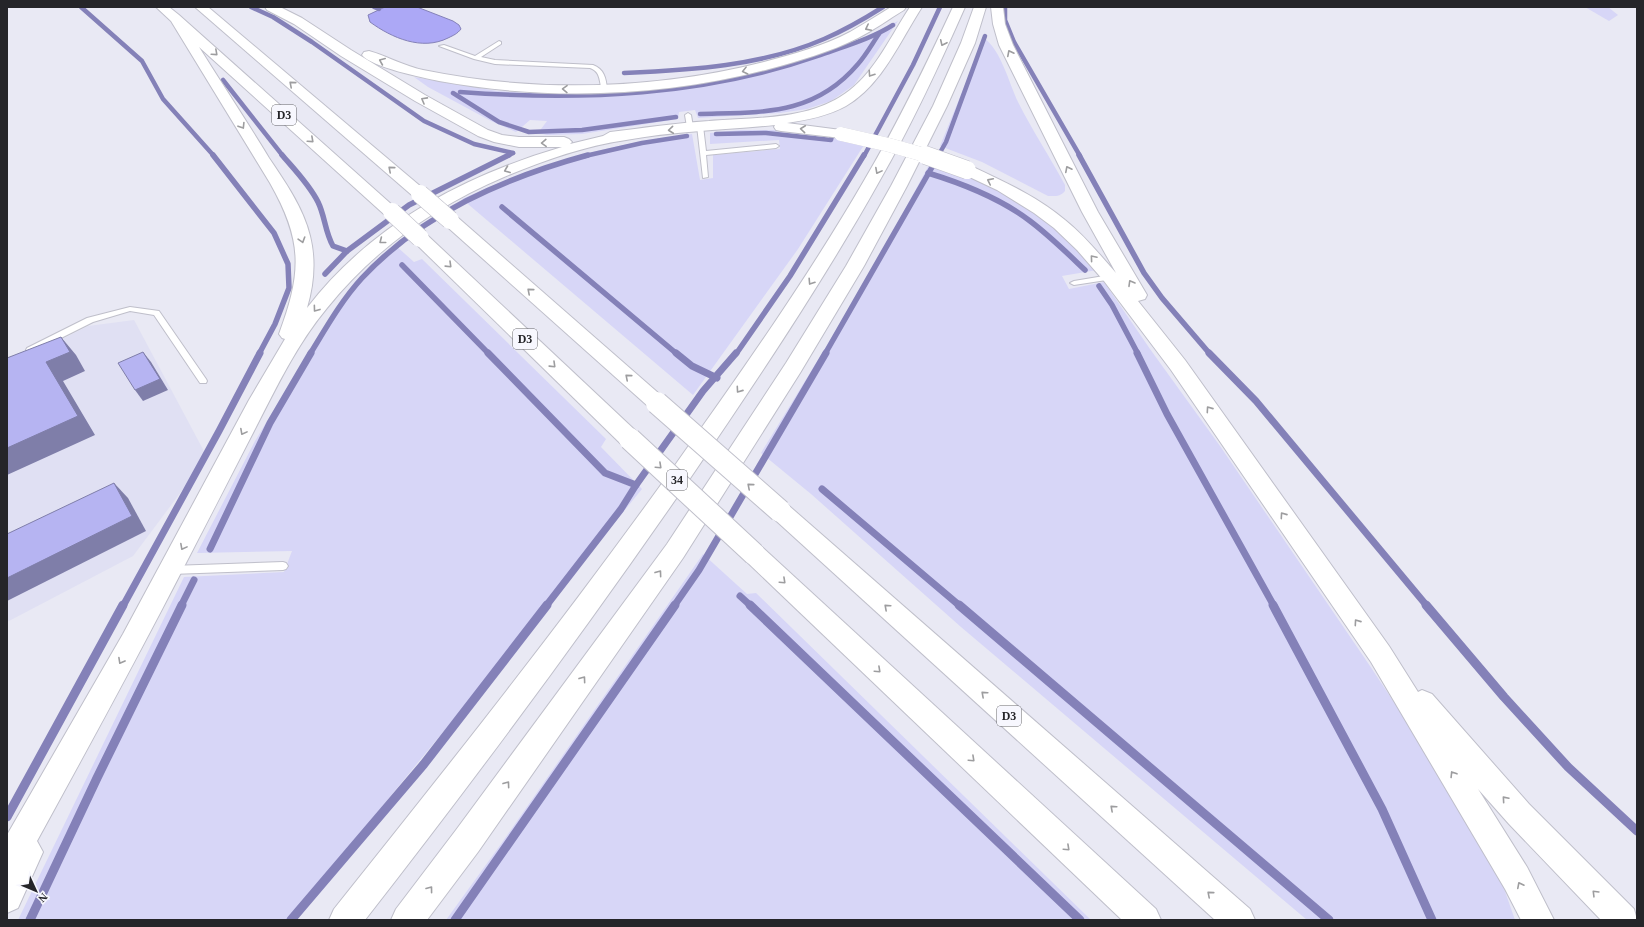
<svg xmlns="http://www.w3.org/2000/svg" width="1644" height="927" font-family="Georgia,serif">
  <rect width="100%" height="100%" fill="#e9e9f4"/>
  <polygon fill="#e0e0f3" points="134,320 207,457 133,556 7,622 7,367 88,326"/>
  <g fill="#d7d6f7">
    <polygon points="1585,7 1608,7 1618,15 1609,21"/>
    <polygon points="898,21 854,85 831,101 807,109 780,113 698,118 695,110 679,112 678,119 582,134 547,135 538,133 547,121 530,120 516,132 491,121 428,87 414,77 497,91 548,94 603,93 770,69 819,55 863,38"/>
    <path d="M984 38C1001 50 1009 83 1018 102 1032 130 1050 157 1065 185V191C1060 197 1055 196 1048 196L982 162 940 146Z"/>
    <path d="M741 130H773L816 134 864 145 798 249 693 395 462 199C536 165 611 143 692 134L700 180 713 178V155L780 149 779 140 710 144V133Z"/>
    <polygon points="930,163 989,183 1057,227 1097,270 1062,276 1069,289 1104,282 1150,349 1220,446 1370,666 1442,775 1500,877 1515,920 1307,920 961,627 811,494 761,453 865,283"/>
    <polygon points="395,245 414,262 422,259 606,439 601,447 642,489 289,920 18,920 184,577 284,572 292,551 197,553 255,441 335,309 362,276"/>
    <polygon points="703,554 747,594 756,593 1091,920 446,920 501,844"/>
  </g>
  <path fill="#aca8f6" stroke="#8481b8" d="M385 7H417L453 21 459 25 461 29C457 34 454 35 448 38 422 51 392 38 370 22L368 15Z"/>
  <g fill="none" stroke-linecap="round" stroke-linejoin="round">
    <g stroke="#8481b8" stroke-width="4.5">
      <polyline points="81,7 142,61 163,99 214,156"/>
      <polyline points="251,7 273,17 312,42 424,121 474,144 513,153"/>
      <polyline points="374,7 379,9"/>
      <polyline points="1005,7 1005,20 1014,42 1080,156"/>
      <path d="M624 73C691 70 762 66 824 39 845 30 864 19 883 7"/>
      <polyline points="223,80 283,156"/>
      <path d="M460 92C582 101 704 96 821 55 845 46 871 39 893 25"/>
      <polyline points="453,93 499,122 529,132 582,130 676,117"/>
      <path d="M700 114C762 112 814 116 858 64 866 55 872 44 879 34"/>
      <polyline points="716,134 766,133 831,140 832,136"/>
      <polyline points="507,156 513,153"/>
      <polyline points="585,156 642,143 687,136"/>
      <polyline points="864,156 913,65 940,7"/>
      <polyline points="938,156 946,142 985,36"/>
    </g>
    <g stroke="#8481b8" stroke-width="5.5">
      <polyline points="213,155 274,233 288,264 289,288 275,324 259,354"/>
      <path d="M282 155C294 169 309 184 318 202 325 216 325 232 333 246L347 251"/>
      <polyline points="1079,155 1144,273 1162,298 1210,354"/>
      <path d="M928 173C964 184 1000 198 1030 221 1050 236 1067 253 1085 270"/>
      <polyline points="502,207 677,354"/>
      <polyline points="402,265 489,354"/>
      <polyline points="325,274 347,251 409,205 509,155"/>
      <polyline points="1099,286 1112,305 1138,354"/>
      <path d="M310 354C326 328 341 301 362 278 423 213 504 178 588 155"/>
      <polyline points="736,354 790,276 864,155"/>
      <polyline points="825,354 939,155"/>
    </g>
    <g stroke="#8481b8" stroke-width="7">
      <polyline points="488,353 605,473 636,485"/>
      <polyline points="676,353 692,366 717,378"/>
      <polyline points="1137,353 1167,414 1274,606"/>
      <polyline points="1209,353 1256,401 1427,606"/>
      <polyline points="822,489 960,606"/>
      <polyline points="210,549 270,423 311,353"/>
      <polyline points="740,596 751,606"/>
      <polyline points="123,606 219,431 260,353"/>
      <polyline points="181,606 194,580"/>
      <polyline points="546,606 621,509 636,485 703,391 736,353"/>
      <polyline points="674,606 699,570 826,353"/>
    </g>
    <g stroke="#8481b8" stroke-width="9">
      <polyline points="750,605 1080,920"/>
      <polyline points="959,605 1329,920"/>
      <polyline points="1273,605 1382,809 1432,920"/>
      <polyline points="1426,605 1504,697 1568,767 1637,831"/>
      <polyline points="7,817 123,605"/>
      <polyline points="30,920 97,778 182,605"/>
      <polyline points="291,920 424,764 547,605"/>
      <polyline points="455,920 675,605"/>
    </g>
    <g stroke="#bfbfca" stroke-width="2">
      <g id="lane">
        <path d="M499 41 501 42V44L481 57 495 60 593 65C604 69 606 78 607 89L602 90C599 81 601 72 590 68L495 64 474 59 439 46 444 45 475 56Z"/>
        <polygon points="688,113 691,115 693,127 690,129 687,127 685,115"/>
        <polygon points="700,124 703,126 706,151 776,144 779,146 776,148 706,155 708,177 703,178 697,126"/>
        <polygon points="1110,275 1113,275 1113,279 1074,285 1070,283 1074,281"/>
        <polygon points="130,307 159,311 206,379 207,381 206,383 200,383 154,315 130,311 93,322 33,352 30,353 26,350 27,348 87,318"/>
        <polygon points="283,562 286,563 288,566 286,569 283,570 171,574 167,573 166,570 167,567 171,566"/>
      </g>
    </g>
    <g stroke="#bfbfca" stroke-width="2">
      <g id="highway">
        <path d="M156 7H169L179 15 400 212 398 216 392 217 386 216 199 47C222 84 246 120 269 158 285 182 303 207 310 236 316 260 314 284 307 308 371 225 463 176 562 147H519L494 142 478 136 415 101 341 56 294 24 267 10 265 7H280L302 18 351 50 425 95 488 130 502 135 519 137H564L569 139 572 142 570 144 603 136 610 132C643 128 676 123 709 121 756 117 811 121 850 90 876 70 892 34 910 7H922C900 41 882 85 846 106 828 116 807 120 787 123L841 130 846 131 848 134 846 137 841 138 781 131 776 130 774 127 775 125C725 130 675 131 626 140 584 146 542 161 504 177 435 206 374 250 327 308 297 344 277 386 256 427 233 472 210 517 187 561 139 655 88 748 37 841L43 852 18 908 7 913V835L123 634 249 400 285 339 282 338 279 334C302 272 303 241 270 183L171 21Z"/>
        <polygon points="195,7 208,7 426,191 428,194 426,197 420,199 414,197"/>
        <path d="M891 7H906L904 10C889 19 874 30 858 38 830 52 799 61 769 69 662 97 548 101 439 81 424 78 371 67 362 55L364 52 369 51C387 56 404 66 423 70 534 93 654 90 764 62 793 54 824 46 850 32 864 24 878 15 891 7Z"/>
        <path d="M953 7H965C939 66 912 124 880 180 823 282 757 380 691 477 587 628 478 775 365 920H329L334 909C450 764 565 619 673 468 740 374 807 279 865 179 898 123 926 65 953 7Z"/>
        <polygon points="974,7 986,7 975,43 947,106 907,186 864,266 800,373 683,558 478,852 427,920 391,920 396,909 456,830 667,544 786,363 846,266 891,186 933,106 961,43"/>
        <path d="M991 7H1003L1005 24 1013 45 1098 212 1147 295 1145 299 1138 301 1185 360 1389 646 1418 692 1422 690 1432 694 1529 804 1634 909 1637 920H1601L1509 824 1478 789 1527 867 1554 920H1521L1505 889 1371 662 1171 370 1104 281 1077 250 1054 228 1034 213 997 190 961 173 959 170 961 167 967 165 973 167C1005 182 1038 197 1065 220 1084 235 1100 255 1116 273L1082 212 999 45 993 24Z"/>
        <polygon points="450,215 456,216 664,398 667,403 664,408 657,410 650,408 444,224 442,220 444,216"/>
        <polygon points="420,233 426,234 638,433 641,439 638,445 630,447 622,445 414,242 411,238 414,234"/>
        <polygon points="780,502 788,505 1250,909 1255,920 1215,920 772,517 768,511 772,505"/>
        <polygon points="754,544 762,547 1156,909 1161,920 1122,920 746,561 742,554 746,547"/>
      </g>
    </g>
    <use href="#lane" fill="#fff" fill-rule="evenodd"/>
    <use href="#highway" fill="#fff" fill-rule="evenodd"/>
    <g stroke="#bfbfca" stroke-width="14" stroke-linecap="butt">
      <polyline id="highway-bridge-far2" points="841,134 889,145 928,156"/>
    </g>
    <g stroke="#bfbfca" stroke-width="19" stroke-linecap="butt">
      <g id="highway-bridge-far1">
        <polyline points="925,155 967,170"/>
        <polyline points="420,194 450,220"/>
        <polyline points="392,212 420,238"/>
      </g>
    </g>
    <g stroke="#bfbfca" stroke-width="24" stroke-linecap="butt">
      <g id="highway-bridge">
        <polyline points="657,403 780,511"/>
        <polyline points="630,439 754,554"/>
      </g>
    </g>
    <use href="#highway-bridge-far2" stroke="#fff" stroke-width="14"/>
    <use href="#highway-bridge-far1" stroke="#fff" stroke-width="18"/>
    <use href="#highway-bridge" stroke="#fff" stroke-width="22"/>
  </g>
  <g fill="#7f7ea9">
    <polygon points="61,337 76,355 85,371 63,381 95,435 7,475 7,448 46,362"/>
    <polygon points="143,352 151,362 168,390 143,401 135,390"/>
    <polygon points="114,483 128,498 146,531 7,601 7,578"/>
  </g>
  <g fill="#b6b4f2" stroke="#7f7ea9">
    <polygon points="61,337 70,352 46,362 78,416 7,448 7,358"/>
    <polygon points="143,352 160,379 135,390 118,363"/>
    <polygon points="114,483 132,516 7,578 7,534"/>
  </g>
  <defs><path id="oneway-chevron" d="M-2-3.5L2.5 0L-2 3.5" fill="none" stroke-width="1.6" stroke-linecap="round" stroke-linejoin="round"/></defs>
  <g stroke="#9d9d9f">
    <use href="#oneway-chevron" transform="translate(868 28) rotate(153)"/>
    <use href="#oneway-chevron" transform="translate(943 43) rotate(115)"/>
    <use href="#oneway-chevron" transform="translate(215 53) rotate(42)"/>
    <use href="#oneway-chevron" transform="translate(1010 53) rotate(-117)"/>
    <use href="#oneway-chevron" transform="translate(382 61) rotate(-157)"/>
    <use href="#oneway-chevron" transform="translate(745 71) rotate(166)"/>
    <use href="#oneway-chevron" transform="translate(871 74) rotate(124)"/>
    <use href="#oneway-chevron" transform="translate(292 84) rotate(-139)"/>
    <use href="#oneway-chevron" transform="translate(565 89) rotate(-179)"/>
    <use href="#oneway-chevron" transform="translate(424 100) rotate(-151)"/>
    <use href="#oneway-chevron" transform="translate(242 126) rotate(58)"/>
    <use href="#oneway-chevron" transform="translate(803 129) rotate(-174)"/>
    <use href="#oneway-chevron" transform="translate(671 130) rotate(174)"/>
    <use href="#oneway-chevron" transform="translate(311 140) rotate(42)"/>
    <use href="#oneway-chevron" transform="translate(544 143) rotate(178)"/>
    <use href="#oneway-chevron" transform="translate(391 169) rotate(-139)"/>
    <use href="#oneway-chevron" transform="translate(1068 169) rotate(-117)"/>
    <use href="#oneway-chevron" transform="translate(507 170) rotate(158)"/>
    <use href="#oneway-chevron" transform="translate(878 171) rotate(118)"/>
    <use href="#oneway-chevron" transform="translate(990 181) rotate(-154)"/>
    <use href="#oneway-chevron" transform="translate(302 240) rotate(73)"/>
    <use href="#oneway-chevron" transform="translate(382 241) rotate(142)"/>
    <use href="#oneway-chevron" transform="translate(1093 258) rotate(-130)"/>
    <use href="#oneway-chevron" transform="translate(449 265) rotate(44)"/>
    <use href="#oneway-chevron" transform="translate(811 282) rotate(123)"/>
    <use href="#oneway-chevron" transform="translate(1131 283) rotate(-120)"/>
    <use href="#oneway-chevron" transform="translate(530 291) rotate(-139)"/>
    <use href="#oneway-chevron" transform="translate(316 309) rotate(126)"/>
    <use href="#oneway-chevron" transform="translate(553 365) rotate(44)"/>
    <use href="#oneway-chevron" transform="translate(628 377) rotate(-139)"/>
    <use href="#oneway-chevron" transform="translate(739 390) rotate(125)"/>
    <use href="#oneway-chevron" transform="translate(1209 409) rotate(-125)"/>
    <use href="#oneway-chevron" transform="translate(243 432) rotate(118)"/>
    <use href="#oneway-chevron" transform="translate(659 466) rotate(43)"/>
    <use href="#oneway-chevron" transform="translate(750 486) rotate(-139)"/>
    <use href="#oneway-chevron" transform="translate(1283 515) rotate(-125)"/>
    <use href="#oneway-chevron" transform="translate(183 547) rotate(118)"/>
    <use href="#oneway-chevron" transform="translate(659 573) rotate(-54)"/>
    <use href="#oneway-chevron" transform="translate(783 581) rotate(43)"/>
    <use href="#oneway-chevron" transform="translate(887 607) rotate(-138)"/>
    <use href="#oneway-chevron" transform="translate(1357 622) rotate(-125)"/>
    <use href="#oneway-chevron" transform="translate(121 661) rotate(119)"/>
    <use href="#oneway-chevron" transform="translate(878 670) rotate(43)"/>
    <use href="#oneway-chevron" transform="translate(583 679) rotate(-54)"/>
    <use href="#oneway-chevron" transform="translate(984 694) rotate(-138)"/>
    <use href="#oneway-chevron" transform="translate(972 759) rotate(43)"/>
    <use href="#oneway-chevron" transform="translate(1453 774) rotate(-122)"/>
    <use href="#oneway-chevron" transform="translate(507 784) rotate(-54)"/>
    <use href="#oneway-chevron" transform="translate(1505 799) rotate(-131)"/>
    <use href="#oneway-chevron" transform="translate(1113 808) rotate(-138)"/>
    <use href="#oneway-chevron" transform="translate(1067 848) rotate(43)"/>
    <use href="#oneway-chevron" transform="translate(1520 885) rotate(-117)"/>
    <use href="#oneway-chevron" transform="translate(430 889) rotate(-53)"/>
    <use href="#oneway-chevron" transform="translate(1595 893) rotate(-135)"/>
    <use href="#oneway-chevron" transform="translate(1210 894) rotate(-139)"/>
  </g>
  <g text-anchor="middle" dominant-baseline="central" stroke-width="4" stroke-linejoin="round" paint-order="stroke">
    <g fill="#f7f7fe" stroke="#646469" stroke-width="1">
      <rect x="272" y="105" width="24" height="20" rx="3"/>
      <rect x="513" y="329" width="24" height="20" rx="3"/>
      <rect x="667" y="470" width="20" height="20" rx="3"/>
      <rect x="997" y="706" width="24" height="20" rx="3"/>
    </g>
    <g font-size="12" font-weight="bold" fill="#252529">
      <text x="284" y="115">D3</text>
      <text x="525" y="339">D3</text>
      <text x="677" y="480">34</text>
      <text x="1009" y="716">D3</text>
    </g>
  </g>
  <rect width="1644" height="927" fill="none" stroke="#252529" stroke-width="16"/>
  <g transform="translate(36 891) rotate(134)" stroke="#f7f7fe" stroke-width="3" paint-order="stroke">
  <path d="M0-3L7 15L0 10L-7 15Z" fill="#252529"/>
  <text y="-6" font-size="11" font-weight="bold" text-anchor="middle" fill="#252529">N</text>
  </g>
</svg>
